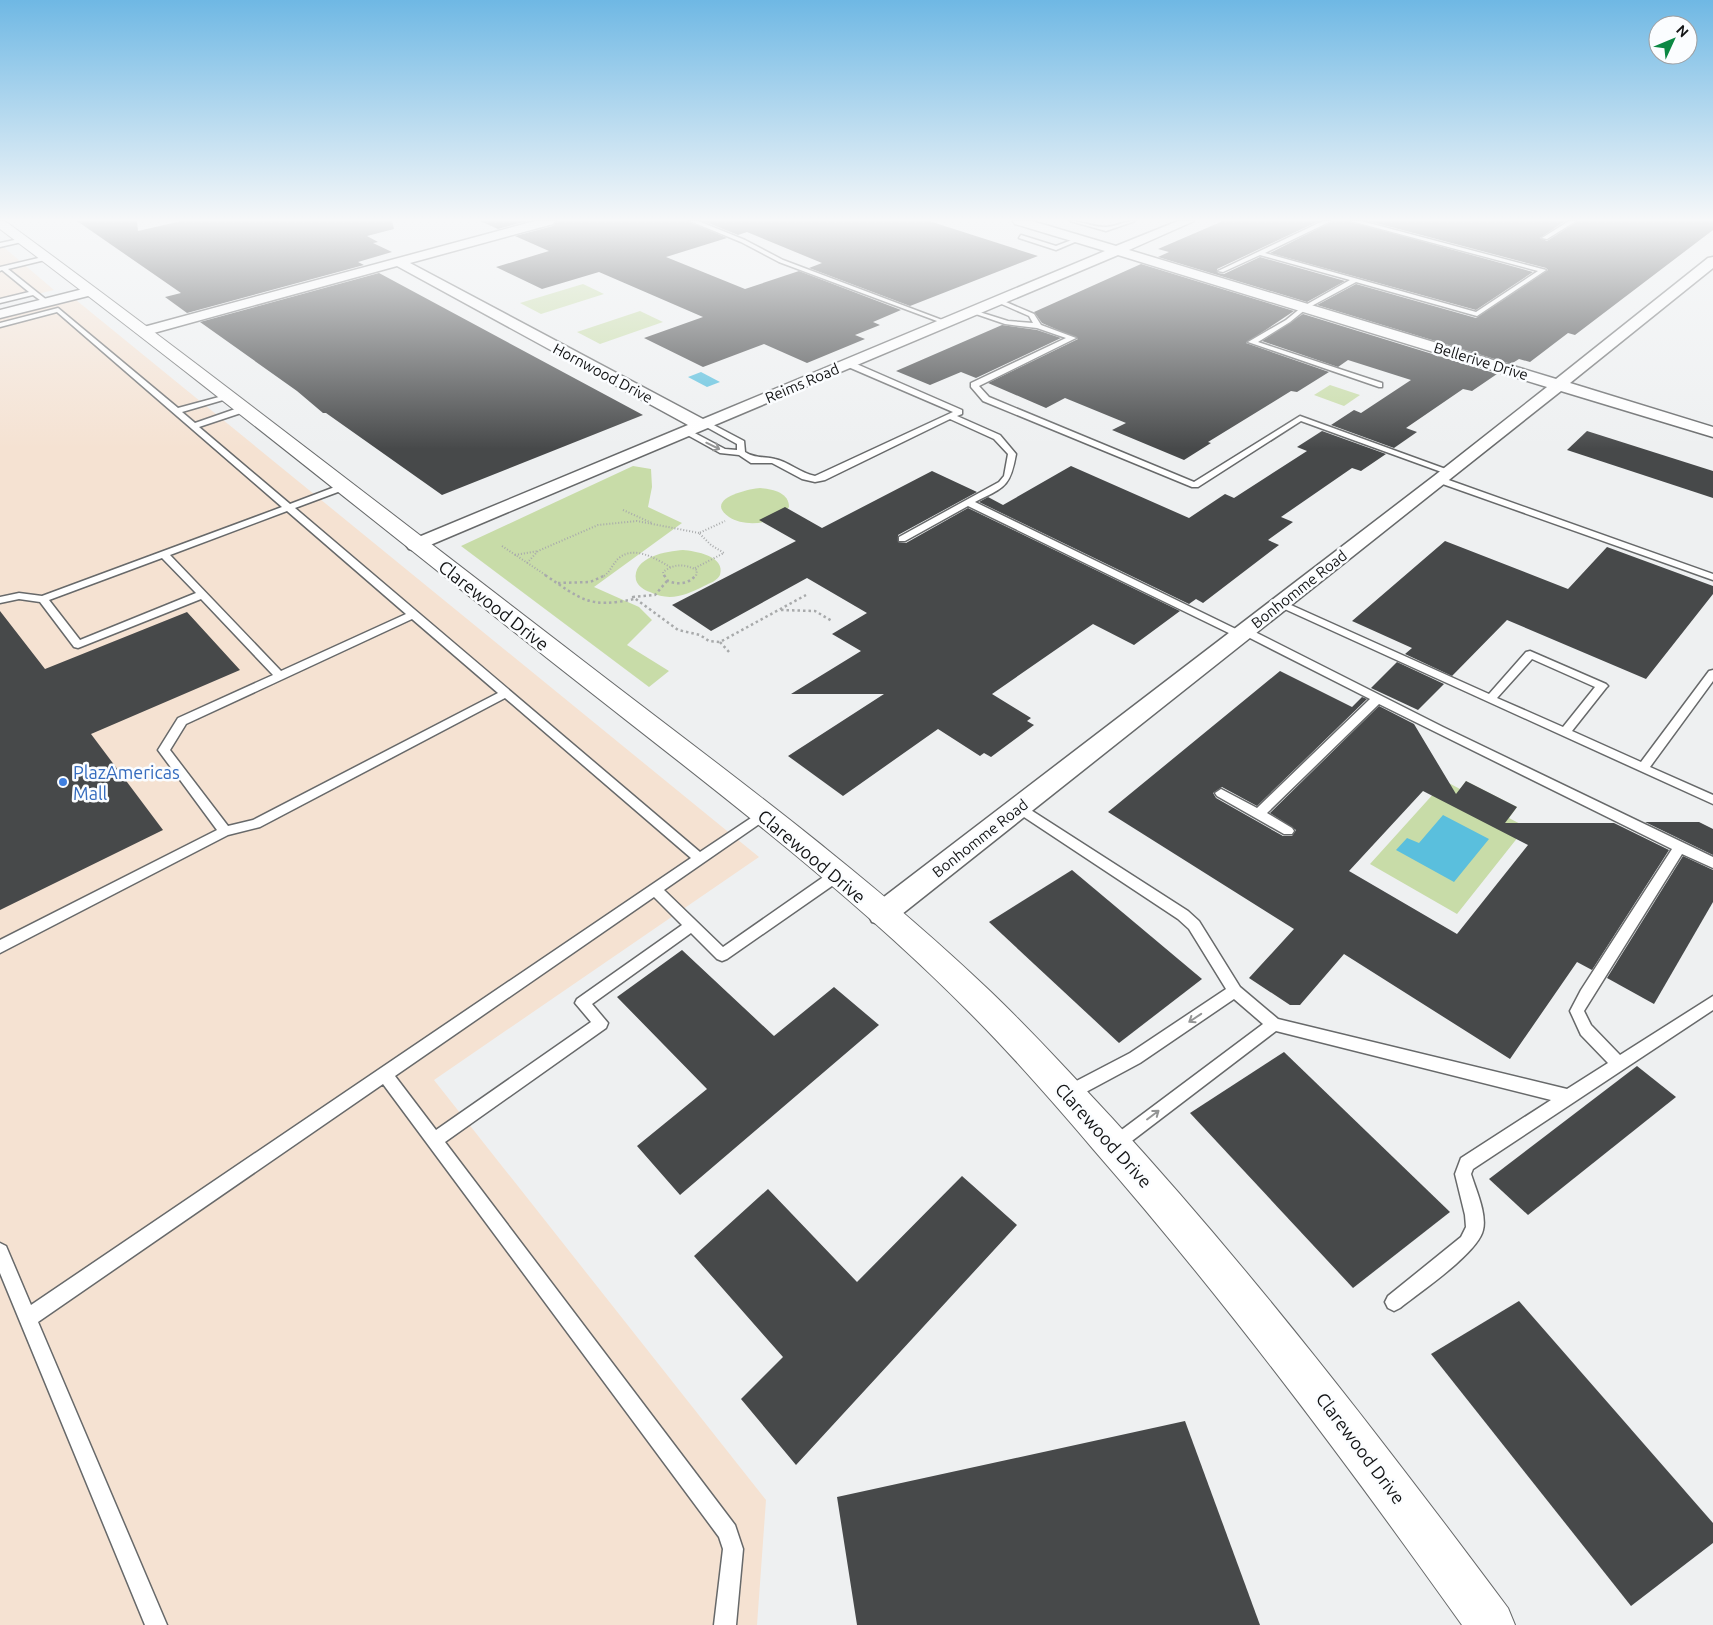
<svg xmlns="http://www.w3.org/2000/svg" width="1713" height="1625" font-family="Ubuntu,sans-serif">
  <rect width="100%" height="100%" fill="#eef0f1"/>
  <g fill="#f5e2d2">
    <polygon points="0,244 54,290 0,303"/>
    <polygon points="76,300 759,857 434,1080 766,1500 757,1625 0,1625 0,319"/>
  </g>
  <g fill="#c8dca8">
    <polygon points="583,284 604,294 541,314 520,303"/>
    <polygon points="640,311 663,322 600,344 577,332"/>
    <polygon points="1330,385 1360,395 1344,406 1314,395"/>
    <polygon points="633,466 651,469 652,487 648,507 682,523 594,587 639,607 652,620 627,645 669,671 649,687 461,546"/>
    <path d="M760 488C772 489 789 492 789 507 777 524 746 528 729 517 703 499 748 489 760 488Z"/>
    <path d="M683 550C695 551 726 556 720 575 717 581 710 583 704 586 686 595 670 602 650 592 644 590 638 586 636 580 632 557 667 551 683 550Z"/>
    <polygon points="1445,781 1460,789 1466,781 1517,807 1509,818 1526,827 1457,914 1370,864"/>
  </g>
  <g fill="#5abfdd">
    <polygon points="701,372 720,382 707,387 688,377"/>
    <polygon points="1443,815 1489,839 1454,882 1396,850 1407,838 1419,843"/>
  </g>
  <g fill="#47494a" fill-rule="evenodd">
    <polygon points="77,221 137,221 138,231 181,221 392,221 394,229 367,236 378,242 373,243 392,252 358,262 364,265 187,313 165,297 181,293"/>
    <polygon points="480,221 528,221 498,229"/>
    <polygon points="557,221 688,221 727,238 666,257 745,289 799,271 901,310 873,322 880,325 855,335 865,339 807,363 764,344 703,367 644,338 703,317 599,272 542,289 496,267 549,251 515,236 553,226"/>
    <polygon points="703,221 929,221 1038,256 910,306 809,268 822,263 747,232 738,235"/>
    <polygon points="1223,221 1319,221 1217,269 1218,273 1224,274 1260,257 1345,281 1307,302 1158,257 1169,252 1158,249"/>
    <polygon points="1333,221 1349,221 1533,272 1476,310 1270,253"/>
    <polygon points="1368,221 1565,221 1540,238 1547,241 1578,221 1713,221 1713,230 1575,335 1568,333 1530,362 1519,359 1511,364 1317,305 1356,284 1476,318 1548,270 1546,268"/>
    <polygon points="1141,264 1294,311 1246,343 1329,372 1297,392 1291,391 1208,442 1211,443 1184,460 1112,430 1126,423 1065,398 1046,408 988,383 1078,339 1042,323 1034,312"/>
    <polygon points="379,273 643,415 442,495 326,413 323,413 297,391 200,322"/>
    <polygon points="1303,314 1497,374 1472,391 1463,389 1406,428 1417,432 1394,448 1331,425 1354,410 1361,413 1411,380 1348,360 1338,367 1262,341"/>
    <polygon points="1002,325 1037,330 1061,338 976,378 961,372 930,385 896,371"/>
    <polygon points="1322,431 1386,454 1361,471 1352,468 1281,517 1293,522 1268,540 1279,545 1203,603 1196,599 1189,604 979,502 988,497 1003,505 1071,466 1189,518 1225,494 1234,498 1307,451 1297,447"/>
    <polygon points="1587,431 1713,471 1713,498 1567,450"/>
    <polygon points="932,471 977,492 898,535 898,542 906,543 968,508 1180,611 1134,645 1093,624 992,694 1031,718 1027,721 1034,725 991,757 984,753 980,756 938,729 843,796 788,756 884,694 791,694 861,651 832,634 867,613 807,578 711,631 672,605 796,541 759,520 785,507 822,528"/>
    <polygon points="1445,541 1568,589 1607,547 1713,586 1713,594 1646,679 1507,620 1452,676 1405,654 1412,648 1352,621"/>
    <polygon points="0,611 45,669 187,612 240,670 91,734 163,830 0,910"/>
    <polygon points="1397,662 1444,684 1418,710 1371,688"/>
    <path d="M1280 671 1352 707 1362 697 1367 699 1257 806 1222 787 1213 793 1216 798 1283 836H1292L1296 830 1270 813 1379 706 1414 724 1456 794 1466 781 1517 807 1505 823H1614L1669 850 1592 970 1577 962 1510 1059 1344 954 1300 1005H1290L1249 978 1294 929 1108 812ZM1423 791 1528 845 1457 934 1349 871Z"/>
    <polygon points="1645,822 1699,822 1713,829 1713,855"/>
    <polygon points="1683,856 1713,870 1713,902 1654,1004 1607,978"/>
    <polygon points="1072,870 1202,979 1119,1043 989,922"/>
    <polygon points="682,950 774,1036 834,987 879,1025 680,1195 637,1146 707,1089 617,997"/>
    <polygon points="1284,1052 1450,1212 1353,1288 1190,1113"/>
    <polygon points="1637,1066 1676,1097 1528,1215 1489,1179"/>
    <polygon points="962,1176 1017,1225 796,1465 741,1399 783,1357 694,1256 768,1189 857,1282"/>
    <polygon points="1519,1301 1713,1523 1713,1543 1631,1606 1431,1354"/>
    <polygon points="1185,1421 1260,1625 857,1625 837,1497"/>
  </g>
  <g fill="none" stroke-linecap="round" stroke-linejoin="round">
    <g stroke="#67696a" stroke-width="3">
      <g id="lane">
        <polygon points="690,221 698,221 745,240 783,260 950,323 945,324 779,262 741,242"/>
        <path d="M1070 221C1082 221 1095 228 1107 227 1117 226 1125 221 1135 221L1106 231Z"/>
        <polygon points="1323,221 1331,221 1265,253 1476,312 1538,271 1351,221 1361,221 1546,270 1477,316 1356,282 1306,309 1290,322 1258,342 1382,383 1382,387 1379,387 1248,342 1286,320 1302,307 1350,280 1260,255 1223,272 1218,271"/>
        <polygon points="1569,221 1576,221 1547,239 1542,238"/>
        <polygon points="1021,235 1056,246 1077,238 1082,239 1056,250 1019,238"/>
        <polygon points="24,238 26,241 0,247 0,243"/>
        <polygon points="47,256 49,259 8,269 48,301 48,303 44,303 33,295 0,303 0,299 29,292 2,270 0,271 0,267"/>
        <polygon points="999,299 1034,314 1041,325 1076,338 979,386 989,397 1194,482 1300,416 1454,472 1447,474 1301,421 1198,487 1192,487 983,401 971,387 971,383 1066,338 1037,328 1005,324 970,312 973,310 1008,321 1033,323 1029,316 997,302 996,301"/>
        <path d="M58 308 178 408 230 394V398L182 412 195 423 241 407H247V411L199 427 290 504 340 485H346V489L295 508 700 852 760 812H768L770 815 768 818 664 890 723 947 832 871H842L844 875 842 879 727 959 722 961 717 959 691 933 592 1004 608 1023 606 1028 445 1142 735 1525 743 1549 736 1625H714L723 1549 719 1537 383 1084 38 1322 167 1625H145L0 1273V1243L6 1246 31 1305 691 858 505 698 260 827 228 835 0 953V940L217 830 158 750 178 718 273 675 201 599 78 648 74 647 40 602 19 599 0 603V597L19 593 42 596 282 507 57 312 0 327V323ZM287 511 406 614 281 671 170 555ZM162 558 196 593 80 640 49 600ZM412 619 498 693 253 820 228 826 170 750 186 724ZM654 897 682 925 577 999 575 1003 591 1022 436 1130 395 1076Z"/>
        <path d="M846 362H852L962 410V414L957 416 1000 435 1016 454C1010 488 1004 487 975 502L1240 631 1245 628 1249 629 1443 727 1713 857V868L1682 854 1584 1011 1591 1025 1620 1055 1713 996V1010L1473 1169 1471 1174C1476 1190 1487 1214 1483 1230 1478 1253 1420 1292 1400 1308L1394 1311 1388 1308 1385 1302 1388 1296 1461 1237 1466 1227 1465 1215 1455 1174 1461 1158 1551 1100 1276 1031 1120 1150 1114 1153 1108 1150 1106 1145 1108 1140 1263 1024 1234 999 1140 1063 1073 1099 1067 1101 1061 1099 1059 1094 1061 1089 1130 1053 1226 989 1189 929 1178 919 1015 811 1013 808 1015 805H1023L1188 911 1199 921 1240 987 1278 1019 1567 1089 1608 1063 1581 1035 1570 1011 1581 990 1672 849 1379 704 1267 813 1292 828 1294 831 1292 834H1284L1217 796 1215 793 1221 789 1257 808 1370 699 1246 636 1241 638 1237 637 968 506 905 541H899V537L999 482 1004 476 1008 454 994 439 950 419 825 480 815 482 802 479 772 463H751L739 455 720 453 682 432 689 430 725 449 737 450V444L701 424 708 422 744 441 745 452C756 459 764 456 775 459 789 462 800 473 815 476L953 412 846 366Z"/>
        <polygon points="1437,478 1443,478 1713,574 1713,580 1437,482"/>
        <path d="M1282 601 1489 694 1526 652 1530 651 1606 684 1608 686 1606 688 1572 731 1641 762 1709 671 1713 670V681L1650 767 1713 795V804L1278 606V602ZM1532 659 1595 687 1563 727 1497 698Z"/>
      </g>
    </g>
    <g stroke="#67696a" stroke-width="3">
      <g id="street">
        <polygon points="535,221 555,221 553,224 410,263 703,419 1105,251 1015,224 1013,221 1032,221 1116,246 1178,221 1194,221 1129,250 1556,379 1708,258 1713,257 1713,268 1570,383 1713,427 1713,437 1561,391 892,922 882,925 872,922 868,914 872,906 1434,476 1547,387 1118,255 416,551 409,549 406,545 409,541 688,425 397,266 150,334 140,334 138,331 140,328"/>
        <polygon points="91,287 98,291 96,294 0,318 0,310"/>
      </g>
    </g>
    <g stroke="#67696a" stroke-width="2">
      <path id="secondary" d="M0 221H5C197 362 384 508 573 653 714 762 861 868 990 991 1033 1032 1072 1075 1112 1118 1254 1273 1382 1439 1508 1608L1515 1625H1462C1345 1461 1225 1300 1093 1149 1053 1102 1013 1056 969 1012 840 882 691 772 547 658 365 514 185 368 0 229Z"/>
    </g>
    <g stroke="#a8aaab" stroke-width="2" stroke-dasharray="1 2" stroke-linecap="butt">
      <polyline points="623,510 652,523"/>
      <polyline points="502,546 547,576"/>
      <polyline points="515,555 538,551"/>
      <polyline points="527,563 538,551 598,525 637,521 699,533"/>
      <polyline points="695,568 724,553 711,545 699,533 725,521"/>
      <path d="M604 576C611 571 613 563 619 558 635 545 656 559 670 567"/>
      <path d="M664 576 663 572C675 563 684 564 697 570L696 576"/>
    </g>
    <g stroke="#a8aaab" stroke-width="2.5" stroke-dasharray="2.5 3" stroke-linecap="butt">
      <path d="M545 575C581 599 589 609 634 599"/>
      <path d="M664 575 668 581C678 585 689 584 696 575"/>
      <polyline points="667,581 655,595 633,597 678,630 700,635 709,641 720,642 806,595"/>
      <polyline points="558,583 590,582 606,575"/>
      <polyline points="781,610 815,611 832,621"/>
      <polyline points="720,642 729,652"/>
    </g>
    <use href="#lane" fill="#fff" fill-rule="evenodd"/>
    <use href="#street" fill="#fff" fill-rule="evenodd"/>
    <use href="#secondary" fill="#fff" fill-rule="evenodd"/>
  </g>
  <defs><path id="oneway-shaft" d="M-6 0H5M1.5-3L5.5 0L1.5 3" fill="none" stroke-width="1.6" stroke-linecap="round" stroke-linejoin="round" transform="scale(1.25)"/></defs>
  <g stroke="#949595">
    <use href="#oneway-shaft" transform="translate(713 446) rotate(26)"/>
    <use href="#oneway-shaft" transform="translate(1195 1018) rotate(146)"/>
    <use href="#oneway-shaft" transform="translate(1153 1115) rotate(-37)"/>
  </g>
  <linearGradient id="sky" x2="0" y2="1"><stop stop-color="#6fb8e4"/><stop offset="0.49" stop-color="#f7f8f9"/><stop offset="1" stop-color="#f7f8f9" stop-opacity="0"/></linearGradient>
  <rect width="1713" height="449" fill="url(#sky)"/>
  <circle fill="#3f7fe0" stroke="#fbfdff" stroke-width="2" cx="63" cy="782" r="5"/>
  <g text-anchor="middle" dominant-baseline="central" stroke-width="5" stroke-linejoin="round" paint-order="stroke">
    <g font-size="15" fill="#121314" stroke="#fbfdff">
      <text transform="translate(1481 361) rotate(17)">Bellerive Drive</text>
      <text transform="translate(603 373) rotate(28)">Hornwood Drive</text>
      <text transform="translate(802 383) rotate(-23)">Reims Road</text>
      <text transform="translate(1299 589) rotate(-38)">Bonhomme Road</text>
      <text transform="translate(980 838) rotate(-38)">Bonhomme Road</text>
    </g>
    <g font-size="18" fill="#121314" stroke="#fbfdff">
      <text transform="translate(494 605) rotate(38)">Clarewood Drive</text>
      <text transform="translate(812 856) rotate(40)">Clarewood Drive</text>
      <text transform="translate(1104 1135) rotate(48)">Clarewood Drive</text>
      <text transform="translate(1361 1448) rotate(53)">Clarewood Drive</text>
    </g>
    <g font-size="18" fill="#366cbe" stroke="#fbfdff" text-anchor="start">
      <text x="73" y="772">PlazAmericas<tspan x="73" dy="21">Mall</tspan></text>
    </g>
  </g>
  <g transform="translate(1673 40) rotate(46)"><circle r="24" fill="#fbfdff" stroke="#9e9fa1"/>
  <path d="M0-4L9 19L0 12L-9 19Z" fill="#0b8843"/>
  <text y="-8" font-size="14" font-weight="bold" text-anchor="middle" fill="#121314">N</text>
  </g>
</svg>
